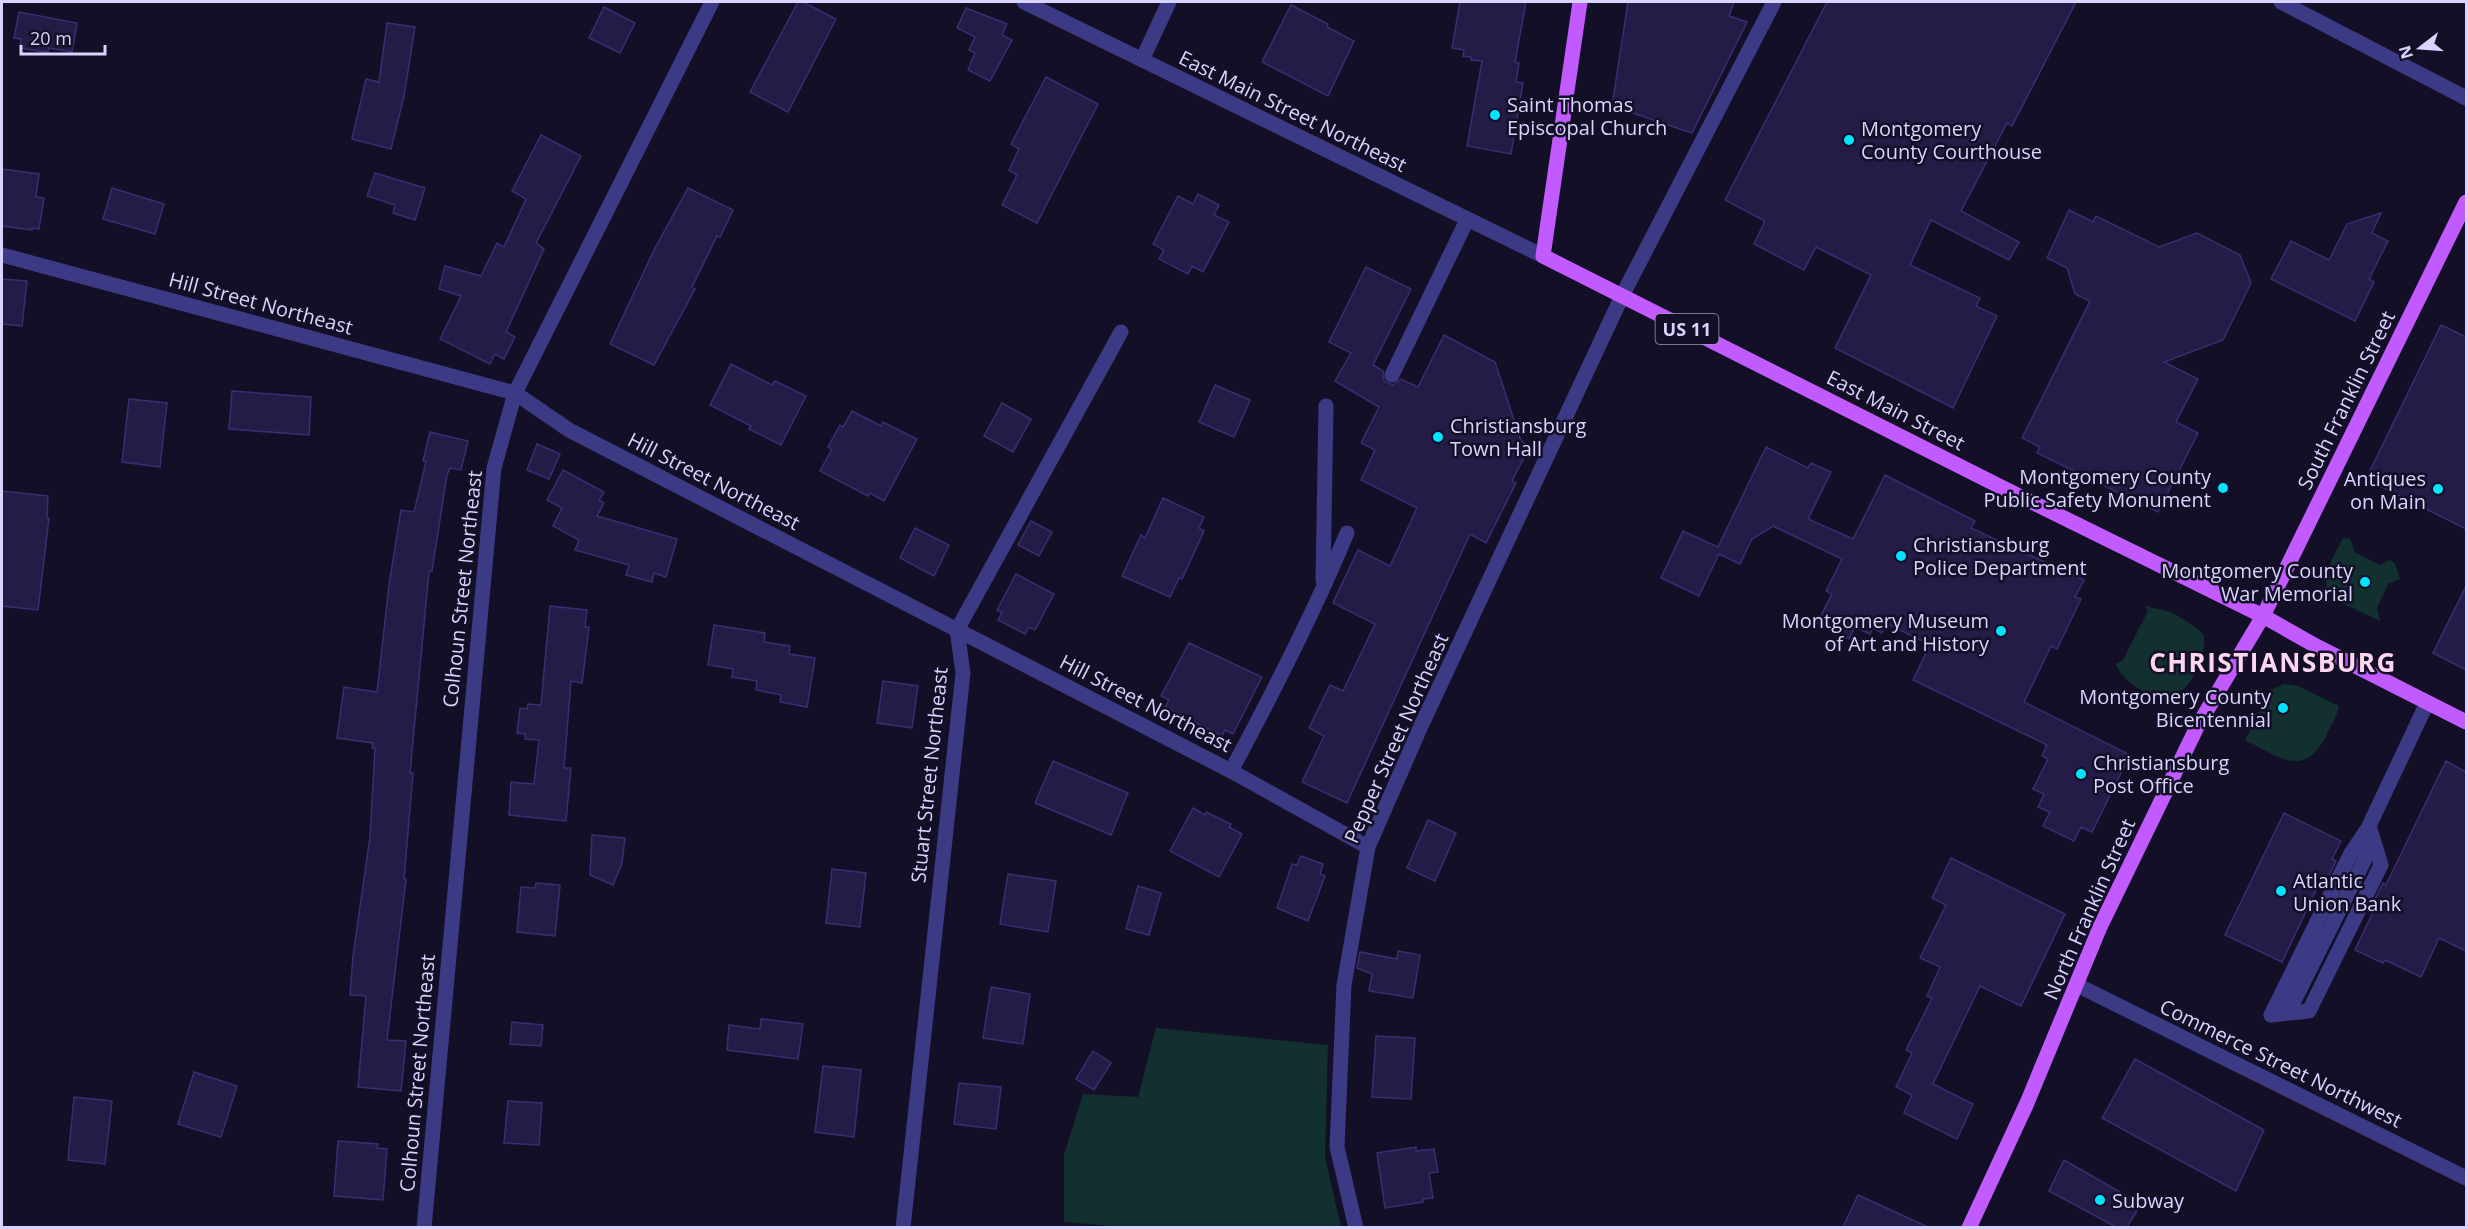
<svg xmlns="http://www.w3.org/2000/svg" width="2468" height="1229" font-family="'Open Sans',sans-serif">
  <rect width="100%" height="100%" fill="#130f26"/>
  <g fill="#12302f">
    <path d="M2343 538 2350 539 2355 552 2380 565 2390 560 2395 563 2400 579 2388 584 2377 608 2380 621 2333 599C2317 579 2333 558 2343 538Z"/>
    <path d="M2145 605C2152 608 2156 609 2163 610 2174 612 2197 627 2204 635 2207 648 2195 679 2185 688 2181 691 2175 692 2171 693L2167 701C2149 696 2122 682 2116 664L2123 660 2148 611Z"/>
    <path d="M2284 684 2298 686 2339 706C2337 717 2330 727 2326 736 2304 780 2278 756 2245 740L2270 690Z"/>
    <polygon points="1156,1028 1328,1045 1325,1157 1341,1227 1136,1228 1064,1222 1064,1155 1083,1094 1138,1097"/>
  </g>
  <g fill="#241b47" stroke="#3b2d73" stroke-width="1.5">
    <polygon points="798,2 803,2 836,19 788,112 750,92"/>
    <polygon points="1460,2 1526,2 1515,62 1519,63 1516,82 1523,83 1511,154 1467,146 1482,61 1471,60 1471,57 1463,56 1464,50 1452,48"/>
    <polygon points="1628,2 1734,2 1729,16 1747,22 1692,133 1612,106"/>
    <polygon points="1827,2 2076,2 2012,126 2007,123 1961,211 2019,242 2009,260 1931,220 1910,265 1980,298 1976,306 1997,316 1953,408 1835,348 1871,275 1816,247 1804,270 1754,244 1765,221 1725,200"/>
    <polygon points="1291,5 1328,24 1327,27 1354,41 1328,96 1262,62"/>
    <polygon points="604,7 635,23 620,53 589,38"/>
    <polygon points="966,8 1007,24 1002,35 1012,40 990,81 968,70 975,53 969,50 975,37 957,28"/>
    <polygon points="19,12 77,23 72,52 49,48 48,52 44,52 20,48 21,39 14,38"/>
    <polygon points="387,23 415,27 404,96 391,149 352,139 366,79 379,82"/>
    <polygon points="1046,77 1098,104 1037,223 1002,205 1017,175 1009,170 1019,149 1011,144"/>
    <polygon points="541,135 581,156 536,243 544,249 506,332 515,337 504,359 495,354 490,364 440,339 461,296 439,289 445,266 481,276 497,243 504,247 526,199 512,191"/>
    <polygon points="2,169 39,174 36,197 44,198 39,229 32,228 32,230 2,226"/>
    <polygon points="375,173 425,188 415,220 393,213 395,205 367,196"/>
    <polygon points="112,188 164,204 155,234 103,219"/>
    <polygon points="688,188 733,210 720,237 717,236 692,287 695,289 654,365 610,344 655,248"/>
    <polygon points="1198,194 1219,205 1214,215 1229,222 1203,272 1192,266 1188,274 1159,259 1164,250 1153,244 1178,196 1193,204"/>
    <polygon points="2069,210 2093,222 2096,216 2159,247 2197,233 2240,255 2251,283 2223,340 2164,362 2198,379 2176,422 2198,433 2158,512 2037,453 2040,447 2022,438 2090,301 2075,294 2067,268 2047,258"/>
    <polygon points="2381,213 2372,233 2388,241 2369,279 2374,282 2355,321 2271,279 2291,241 2329,260 2347,224"/>
    <polygon points="1366,267 1411,289 1373,365 1383,371 1384,381 1393,385 1401,379 1418,387 1444,335 1495,362 1521,441 1530,446 1512,481 1516,483 1486,543 1470,534 1347,803 1302,782 1324,736 1309,728 1330,685 1343,691 1375,624 1333,603 1358,550 1390,566 1417,508 1361,480 1375,450 1361,443 1379,407 1335,381 1351,353 1329,342"/>
    <polygon points="2,279 27,281 22,326 2,324"/>
    <polygon points="2441,325 2466,337 2466,529 2366,479"/>
    <polygon points="731,364 772,385 775,381 806,396 781,445 749,429 751,426 710,405"/>
    <polygon points="1215,385 1250,400 1234,437 1199,422"/>
    <polygon points="232,391 311,397 309,435 229,429"/>
    <polygon points="129,399 167,403 160,467 122,462"/>
    <polygon points="1002,403 1031,419 1013,452 984,436"/>
    <polygon points="852,411 881,426 883,422 917,439 884,501 870,493 868,496 820,471 832,449 828,447 840,425 843,427"/>
    <polygon points="430,432 468,441 461,470 450,468 447,475 432,571 429,571 410,773 413,773 404,879 406,879 387,1040 406,1041 401,1091 358,1087 366,996 350,995 353,956 370,837 375,748 372,748 373,743 337,738 344,687 377,692 389,585 401,510 414,512 426,462 423,461"/>
    <polygon points="537,444 560,454 549,479 527,470"/>
    <polygon points="1766,447 1808,468 1811,463 1831,472 1808,519 1853,539 1885,475 1975,521 1971,528 2084,580 2075,597 2081,599 2057,649 2051,646 2024,702 2130,755 2092,832 2081,827 2074,841 2043,826 2050,812 2038,807 2044,794 2033,789 2048,759 2042,756 2047,745 1913,680 1930,645 1886,623 1882,633 1873,628 1870,634 1855,627 1849,639 1817,623 1832,594 1826,591 1842,559 1773,526 1752,539 1740,564 1719,554 1699,596 1661,578 1683,531 1718,547"/>
    <polygon points="563,470 604,492 599,500 604,503 597,516 677,539 666,577 654,573 652,582 626,575 629,565 575,550 579,540 553,526 562,508 547,500"/>
    <polygon points="2,491 48,496 47,518 49,518 38,610 2,606"/>
    <polygon points="1163,498 1204,517 1199,528 1204,531 1182,579 1179,578 1170,597 1122,576 1141,535 1145,538"/>
    <polygon points="1031,521 1052,532 1039,556 1018,545"/>
    <polygon points="915,528 949,545 934,576 900,558"/>
    <polygon points="1016,574 1054,594 1035,630 1029,627 1025,634 998,620 1002,612 997,610"/>
    <polygon points="2466,586 2466,670 2433,653"/>
    <polygon points="550,606 587,610 585,627 589,627 582,683 571,681 564,768 571,768 566,821 509,815 511,782 534,784 539,740 525,739 525,734 517,733 520,708 527,709 528,704 541,705"/>
    <polygon points="714,625 765,633 764,642 790,646 789,654 815,658 807,707 780,702 781,695 756,690 757,681 732,677 733,669 708,665"/>
    <polygon points="1189,643 1262,677 1233,734 1225,730 1222,736 1165,707 1169,700 1161,696"/>
    <polygon points="883,681 918,686 912,728 877,723"/>
    <polygon points="1053,761 1128,793 1111,835 1035,803"/>
    <polygon points="2446,761 2466,772 2466,951 2439,938 2421,977 2385,960 2383,963 2355,950 2375,908 2371,907 2383,883 2386,885"/>
    <polygon points="1193,808 1205,815 1206,812 1231,824 1229,827 1242,834 1219,877 1170,851"/>
    <polygon points="2284,813 2341,841 2332,859 2336,861 2325,884 2320,882 2282,962 2225,935"/>
    <polygon points="1428,820 1456,833 1435,881 1407,868"/>
    <polygon points="592,835 625,838 622,863 613,885 590,875"/>
    <polygon points="1301,856 1323,864 1320,874 1325,876 1308,921 1277,908 1292,864 1297,865"/>
    <polygon points="1951,858 2065,914 2021,1006 1980,986 1933,1084 1973,1104 1957,1139 1904,1113 1912,1095 1896,1087 1912,1053 1906,1050 1932,998 1927,996 1940,967 1920,958 1946,905 1932,898"/>
    <polygon points="832,869 866,873 860,927 826,923"/>
    <polygon points="1008,874 1056,881 1048,932 1000,924"/>
    <polygon points="536,883 560,885 555,936 517,932 521,887 535,888"/>
    <polygon points="1138,886 1161,893 1149,935 1126,929"/>
    <polygon points="1398,951 1420,955 1413,998 1369,991 1372,974 1357,968 1360,952 1397,959"/>
    <polygon points="991,987 1030,994 1023,1044 983,1038"/>
    <polygon points="761,1019 803,1024 798,1059 727,1050 729,1025 760,1029"/>
    <polygon points="512,1022 543,1025 541,1046 510,1044"/>
    <polygon points="1376,1036 1415,1038 1411,1099 1372,1097"/>
    <polygon points="1093,1051 1111,1063 1094,1090 1076,1079"/>
    <polygon points="2135,1059 2264,1130 2236,1191 2102,1118"/>
    <polygon points="823,1066 861,1070 854,1137 815,1132"/>
    <polygon points="194,1072 237,1086 221,1137 178,1124"/>
    <polygon points="959,1083 1001,1087 996,1129 954,1124"/>
    <polygon points="74,1097 112,1101 105,1164 68,1160"/>
    <polygon points="508,1101 542,1103 539,1145 504,1143"/>
    <polygon points="338,1141 378,1144 377,1148 387,1149 383,1200 334,1196"/>
    <polygon points="1416,1147 1416,1151 1434,1149 1438,1172 1429,1173 1433,1198 1423,1199 1423,1202 1385,1208 1377,1153"/>
    <polygon points="2064,1160 2141,1204 2127,1227 2116,1227 2049,1191"/>
    <polygon points="1858,1195 1928,1227 1843,1227"/>
  </g>
  <g fill="none" stroke-linecap="round" stroke-linejoin="round">
    <g stroke="#3d3a85" stroke-width="15">
      <polyline points="1024,2 1543,256"/>
      <polyline points="2281,2 2466,98"/>
      <polyline points="1142,60 1169,2"/>
      <polyline points="2,255 515,393 569,430 1231,771 1368,847"/>
      <polyline points="1392,375 1467,220"/>
      <polyline points="1323,580 1326,406"/>
      <path d="M1231 771C1273 693 1313 615 1347 533"/>
      <polyline points="2077,985 2466,1178"/>
      <polyline points="2276,1012 2293,1003 2364,861 2368,829"/>
      <polyline points="2271,1015 2309,1011 2381,865 2369,826 2427,703"/>
      <polyline points="2271,1015 2350,855 2366,831"/>
      <polyline points="424,1228 494,468 515,393 712,2"/>
      <polyline points="903,1228 963,673 957,630 1121,332"/>
      <polyline points="1356,1228 1337,1147 1344,985 1368,847 1421,726 1622,296 1774,2"/>
    </g>
    <g stroke="#c25bff" stroke-width="15">
      <polyline points="1580,2 1543,256 2001,487 2263,616 2316,646 2466,722"/>
      <polyline points="1969,1228 2027,1103 2100,927 2197,727 2263,616 2466,202"/>
    </g>
  </g>
  <g fill="#00e5ff" stroke="#130f26" stroke-width="2">
    <circle cx="1495" cy="115" r="6"/>
    <circle cx="1849" cy="140" r="6"/>
    <circle cx="1438" cy="437" r="6"/>
    <circle cx="2223" cy="488" r="6"/>
    <circle cx="2438" cy="489" r="6"/>
    <circle cx="1901" cy="556" r="6"/>
    <circle cx="2365" cy="582" r="6"/>
    <circle cx="2001" cy="631" r="6"/>
    <circle cx="2283" cy="708" r="6"/>
    <circle cx="2081" cy="774" r="6"/>
    <circle cx="2281" cy="891" r="6"/>
    <circle cx="2100" cy="1200" r="6"/>
  </g>
  <g text-anchor="middle" dominant-baseline="central" stroke-width="5" stroke-linejoin="round" paint-order="stroke">
    <rect fill="#130f26" stroke="#9e99be" stroke-width="1.5" x="1655.5" y="314" width="63" height="30" rx="4.5"/>
    <g font-size="18" font-weight="bold" fill="#d9d4ff">
      <text x="1687" y="329">US 11</text>
    </g>
    <g font-size="20" fill="#d9d4ff" stroke="#130f26" text-anchor="start">
      <text x="1507" y="104">Saint Thomas<tspan x="1507" dy="23">Episcopal Church</tspan></text>
      <text x="1861" y="128">Montgomery<tspan x="1861" dy="23">County Courthouse</tspan></text>
      <text x="1450" y="425">Christiansburg<tspan x="1450" dy="23">Town Hall</tspan></text>
      <text x="2211" y="476" text-anchor="end">Montgomery County<tspan x="2211" dy="23">Public Safety Monument</tspan></text>
      <text x="2426" y="478" text-anchor="end">Antiques<tspan x="2426" dy="23">on Main</tspan></text>
      <text x="1913" y="544">Christiansburg<tspan x="1913" dy="23">Police Department</tspan></text>
      <text x="2353" y="570" text-anchor="end">Montgomery County<tspan x="2353" dy="23">War Memorial</tspan></text>
      <text x="1989" y="620" text-anchor="end">Montgomery Museum<tspan x="1989" dy="23">of Art and History</tspan></text>
      <text x="2271" y="696" text-anchor="end">Montgomery County<tspan x="2271" dy="23">Bicentennial</tspan></text>
      <text x="2093" y="762">Christiansburg<tspan x="2093" dy="23">Post Office</tspan></text>
      <text x="2293" y="880">Atlantic<tspan x="2293" dy="23">Union Bank</tspan></text>
      <text x="2112" y="1200">Subway</text>
    </g>
    <g font-size="20" fill="#d9d4ff" stroke="#130f26">
      <text transform="translate(1293 111) rotate(26)">East Main Street Northeast</text>
      <text transform="translate(261 303) rotate(15)">Hill Street Northeast</text>
      <text transform="translate(2346 400) rotate(-64)">South Franklin Street</text>
      <text transform="translate(1896 410) rotate(27)">East Main Street</text>
      <text transform="translate(714 481) rotate(27)">Hill Street Northeast</text>
      <text transform="translate(462 589) rotate(-84)">Colhoun Street Northeast</text>
      <text transform="translate(1146 703) rotate(27)">Hill Street Northeast</text>
      <text transform="translate(1396 738) rotate(-66)">Pepper Street Northeast</text>
      <text transform="translate(929 775) rotate(-84)">Stuart Street Northeast</text>
      <text transform="translate(2089 909) rotate(-66)">North Franklin Street</text>
      <text transform="translate(2281 1063) rotate(26)">Commerce Street Northwest</text>
      <text transform="translate(417 1073) rotate(-85)">Colhoun Street Northeast</text>
    </g>
    <g font-size="26" font-weight="bold" letter-spacing="1.5" fill="#ffd6f0" stroke="#130f26">
      <text x="2273" y="662">CHRISTIANSBURG</text>
    </g>
  </g>
  <rect width="2468" height="1229" fill="none" stroke="#d9d4ff" stroke-width="6"/>
  <g transform="translate(2420 48) rotate(253)" stroke="#130f26" stroke-width="4.5" paint-order="stroke">
  <path d="M0-4.5L10 22L0 15L-10 22Z" fill="#d9d4ff"/>
  <text y="-9" font-size="16" font-weight="bold" text-anchor="middle" fill="#d9d4ff">N</text>
  </g>
  <path d="M21 45v9h84v-9" fill="none" stroke="#d9d4ff" stroke-width="3"/>
  <text x="30" y="45" font-size="18" fill="#d9d4ff" stroke="#130f26" stroke-width="4.5" paint-order="stroke">20 m</text>
</svg>
